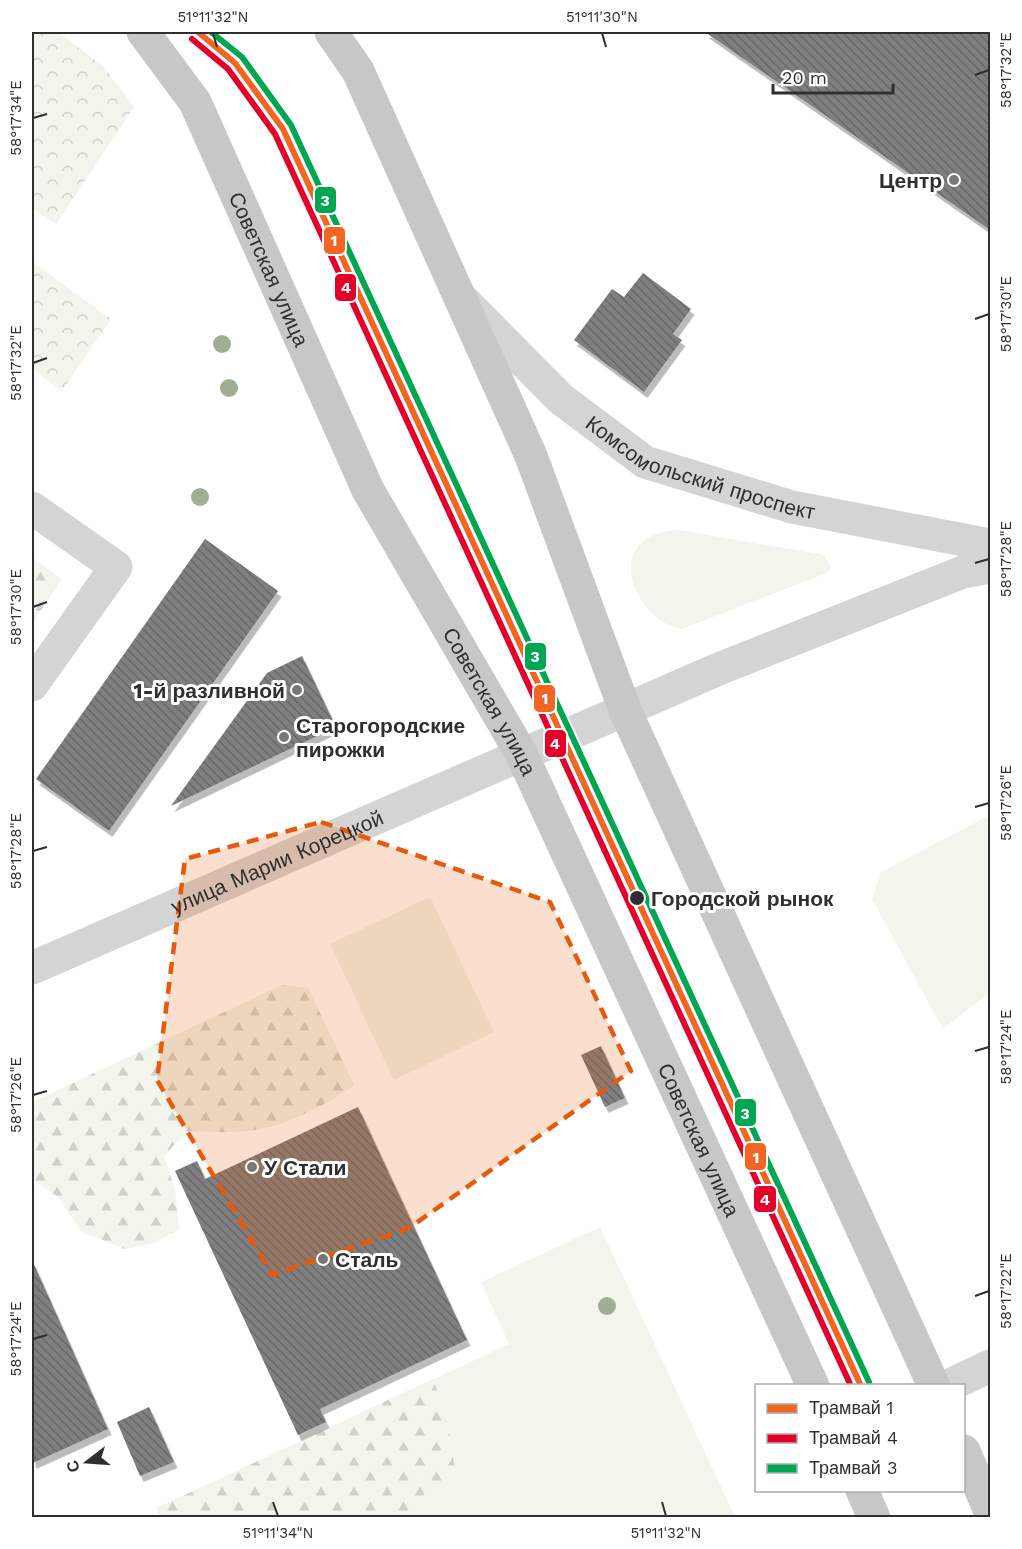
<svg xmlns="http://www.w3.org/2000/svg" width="1022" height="1549" font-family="'Work Sans',sans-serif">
  <defs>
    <pattern id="forest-firs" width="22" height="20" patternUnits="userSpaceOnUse" patternTransform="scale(1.5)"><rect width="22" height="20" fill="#f1f5ec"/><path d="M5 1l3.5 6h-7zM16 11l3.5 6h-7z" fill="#cfd2cb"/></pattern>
    <pattern id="park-crowns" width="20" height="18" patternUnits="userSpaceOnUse" patternTransform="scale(1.5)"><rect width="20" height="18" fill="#f1f5ec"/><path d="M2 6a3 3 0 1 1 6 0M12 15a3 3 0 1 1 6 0" fill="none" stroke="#cfd2cb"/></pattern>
    <pattern id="building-back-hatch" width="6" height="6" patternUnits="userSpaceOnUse" patternTransform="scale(1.5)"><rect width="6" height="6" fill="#7f7f7f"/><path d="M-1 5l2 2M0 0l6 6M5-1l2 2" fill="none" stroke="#686868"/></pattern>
    <filter id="shadow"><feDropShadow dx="3.5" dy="6" stdDeviation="0" flood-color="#0004"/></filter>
  </defs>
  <rect width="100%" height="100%" fill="#fff"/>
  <g fill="#f1f5ec">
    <path d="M679 530 824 555 831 568 827 573 682 629C635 623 597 534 679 530Z"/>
    <polygon points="990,815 990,992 943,1029 872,899 881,872"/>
    <polygon points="430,897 494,1032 394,1080 330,944"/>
    <polygon points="600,1227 735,1517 158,1518 157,1508 509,1344 481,1282"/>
  </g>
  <g fill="url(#forest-firs)">
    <polygon points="32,558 62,579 32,624"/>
    <path d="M282 985 308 988 354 1085C326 1106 283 1127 248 1131 228 1133 207 1131 187 1131L164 1156 175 1190 179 1229 155 1243 124 1249 81 1231 58 1197 32 1179V1102Z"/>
    <polygon points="433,1379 446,1413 456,1475 419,1498 429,1517 158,1517 157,1508"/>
  </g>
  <g fill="url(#park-crowns)">
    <polygon points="32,32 58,32 102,65 134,107 56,224 32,208"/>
    <polygon points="32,262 111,319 62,391 32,369"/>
  </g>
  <g fill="url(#building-back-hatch)" filter="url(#shadow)">
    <polygon points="705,32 990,32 990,230 842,127"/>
    <polygon points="643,273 691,309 673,334 682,340 644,392 574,340 612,289 624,297"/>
    <polygon points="205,539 278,591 109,831 36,779"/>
    <polygon points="302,656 336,727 171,806 267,673"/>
    <polygon points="601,1046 625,1098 605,1107 581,1055"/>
    <polygon points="358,1107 467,1340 320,1409 326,1422 298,1435 175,1171 197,1161 205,1179"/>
    <polygon points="32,1260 108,1429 33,1463 32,1459"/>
    <polygon points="149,1407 174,1462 140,1476 117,1422"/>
  </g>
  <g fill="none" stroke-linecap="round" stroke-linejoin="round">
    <g stroke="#d4d4d4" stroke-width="33">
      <path id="s1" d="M460 297 561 399 645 462 792 507 990 545"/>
      <polyline points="32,508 116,567 32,685"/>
      <path id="s2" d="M32 968 721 668 963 572 990 567"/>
      <polyline points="948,1386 990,1366"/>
    </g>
    <g stroke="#c7c7c7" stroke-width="33">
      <path id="s3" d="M143 32 195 102 368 490 522 755 813 1386"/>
      <polyline points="331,32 358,71 531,456 625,710 934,1386"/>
      <polyline points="964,1451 990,1511"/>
      <polyline points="862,1490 874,1518"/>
    </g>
    <g stroke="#fff" stroke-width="10">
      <polyline id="tram-1" points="198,32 235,63 283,129 861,1386"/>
    </g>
    <g stroke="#fff" stroke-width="10">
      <polyline id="tram-2" points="192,39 228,69 275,134 851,1386"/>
    </g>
    <g stroke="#fff" stroke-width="10">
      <polyline id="tram-3" points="211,32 242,57 291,125 869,1382"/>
    </g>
    <use href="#tram-1" stroke="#f26522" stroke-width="6"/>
    <use href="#tram-2" stroke="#e4002b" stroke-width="6"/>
    <use href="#tram-3" stroke="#00a651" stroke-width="6"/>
  </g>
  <g fill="#a2ae94">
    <circle cx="222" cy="344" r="9"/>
    <circle cx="229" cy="388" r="9"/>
    <circle cx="200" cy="497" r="9"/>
    <circle cx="607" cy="1306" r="9"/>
  </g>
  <path fill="#e8590c" fill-opacity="0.2" stroke="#e8590c" stroke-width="4.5" stroke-dasharray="12 8" stroke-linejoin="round" d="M321 822 550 902 631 1071 409 1228 272 1275 157 1080 185 859Z"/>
  <path fill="none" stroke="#2f2f2f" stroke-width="2" d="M213 33 217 47M602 33 606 47M975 75 989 70M33 118 47 114M975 319 989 314M33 363 47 358M975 563 989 559M33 607 47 602M975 807 989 803M33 851 47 847M975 1051 989 1047M33 1095 47 1091M975 1296 989 1291M33 1339 47 1335M273 1502 278 1516M662 1502 666 1516"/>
  <g fill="#787878" stroke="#fff" stroke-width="2">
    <circle cx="954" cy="180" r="6"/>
    <circle cx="297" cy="690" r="6"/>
    <circle cx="284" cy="737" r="6"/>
    <circle cx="252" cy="1167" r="6"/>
    <circle cx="323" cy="1259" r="6"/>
  </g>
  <circle fill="#2f2f2f" stroke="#fff" stroke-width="2" cx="637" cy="898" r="8"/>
  <g text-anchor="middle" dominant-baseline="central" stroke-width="6" stroke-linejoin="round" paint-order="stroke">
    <g font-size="21" font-weight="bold" fill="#2f2f2f" stroke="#fff" text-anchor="start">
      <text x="942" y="180" text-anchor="end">Центр</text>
      <text x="285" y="690" text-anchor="end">1-й разливной</text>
      <text x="296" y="725">Старогородские<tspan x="296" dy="24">пирожки</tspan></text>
      <text x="264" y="1167">У Стали</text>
      <text x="335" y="1259">Сталь</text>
    </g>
    <g font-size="21" fill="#2f2f2f" stroke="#fff">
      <text stroke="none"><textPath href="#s3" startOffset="270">Советская улица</textPath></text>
      <text stroke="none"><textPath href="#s1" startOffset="302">Комсомольский проспект</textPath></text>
      <text stroke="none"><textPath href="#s3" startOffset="756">Советская улица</textPath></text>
      <text stroke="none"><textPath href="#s2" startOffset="267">улица Марии Корецкой</textPath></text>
      <text stroke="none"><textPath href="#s3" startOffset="1242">Советская улица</textPath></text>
    </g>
    <g font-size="21" font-weight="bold" fill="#2f2f2f" stroke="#fff" text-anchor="start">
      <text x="651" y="898">Городской рынок</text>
    </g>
  </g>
  <g stroke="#fff" stroke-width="2">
    <rect x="314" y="186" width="23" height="28" rx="6" fill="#00a651"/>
    <rect x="323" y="226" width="23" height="29" rx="6" fill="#f26522"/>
    <rect x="334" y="273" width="23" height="29" rx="6" fill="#e4002b"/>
    <rect x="524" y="642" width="23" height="29" rx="6" fill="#00a651"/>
    <rect x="533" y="684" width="23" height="29" rx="6" fill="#f26522"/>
    <rect x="544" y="729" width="23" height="29" rx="6" fill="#e4002b"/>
    <rect x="734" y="1098" width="23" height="29" rx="6" fill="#00a651"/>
    <rect x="744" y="1142" width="23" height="29" rx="6" fill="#f26522"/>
    <rect x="753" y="1185" width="24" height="28" rx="6" fill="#e4002b"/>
  </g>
  <g font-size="16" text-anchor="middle" font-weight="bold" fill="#fff">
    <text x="325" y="206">3</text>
    <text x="334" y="246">1</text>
    <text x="346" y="293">4</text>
    <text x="535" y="662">3</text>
    <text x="545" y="704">1</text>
    <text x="555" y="749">4</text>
    <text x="745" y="1119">3</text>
    <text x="756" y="1163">1</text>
    <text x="765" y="1205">4</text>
  </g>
  <rect width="1022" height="1549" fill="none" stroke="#ffffff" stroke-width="66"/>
  <rect x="755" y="1384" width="210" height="108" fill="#ffffff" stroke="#acacac" stroke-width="1.5"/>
  <rect x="767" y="1404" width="30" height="9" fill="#f26522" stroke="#acacac" stroke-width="1.5"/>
  <text x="809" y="1414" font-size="18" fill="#2f2f2f">Трамвай 1</text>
  <rect x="767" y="1434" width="30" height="9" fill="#e4002b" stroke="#acacac" stroke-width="1.5"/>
  <text x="809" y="1444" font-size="18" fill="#2f2f2f">Трамвай 4</text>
  <rect x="767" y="1464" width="30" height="9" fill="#00a651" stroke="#acacac" stroke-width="1.5"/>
  <text x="809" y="1474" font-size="18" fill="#2f2f2f">Трамвай 3</text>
  <g transform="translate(87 1462) rotate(253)" stroke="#ffffff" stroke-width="4.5" paint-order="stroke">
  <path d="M0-4.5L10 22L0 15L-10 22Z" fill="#2f2f2f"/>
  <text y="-9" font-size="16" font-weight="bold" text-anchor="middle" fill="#2f2f2f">С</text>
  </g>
  <path d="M773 84v9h120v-9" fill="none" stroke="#2f2f2f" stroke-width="3"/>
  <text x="782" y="84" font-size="18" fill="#2f2f2f" stroke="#ffffff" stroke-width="4.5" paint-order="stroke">20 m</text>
  <rect x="33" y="33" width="956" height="1483" fill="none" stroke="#2f2f2f" stroke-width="2"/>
  <g font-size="15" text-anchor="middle" fill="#2f2f2f">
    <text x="213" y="22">51°11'32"N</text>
    <text x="602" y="22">51°11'30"N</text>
    <text transform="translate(1006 70) rotate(-90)" y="5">58°17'32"E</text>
    <text transform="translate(16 118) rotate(-90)" y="5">58°17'34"E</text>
    <text transform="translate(1006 314) rotate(-90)" y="5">58°17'30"E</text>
    <text transform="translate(16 363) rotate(-90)" y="5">58°17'32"E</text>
    <text transform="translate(1006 559) rotate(-90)" y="5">58°17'28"E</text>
    <text transform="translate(16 607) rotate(-90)" y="5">58°17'30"E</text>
    <text transform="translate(1006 803) rotate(-90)" y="5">58°17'26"E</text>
    <text transform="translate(16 851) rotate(-90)" y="5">58°17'28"E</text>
    <text transform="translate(1006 1047) rotate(-90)" y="5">58°17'24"E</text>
    <text transform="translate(16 1095) rotate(-90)" y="5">58°17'26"E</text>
    <text transform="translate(1006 1291) rotate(-90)" y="5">58°17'22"E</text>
    <text transform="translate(16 1339) rotate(-90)" y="5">58°17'24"E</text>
    <text x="278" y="1538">51°11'34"N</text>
    <text x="666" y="1538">51°11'32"N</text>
  </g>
</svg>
